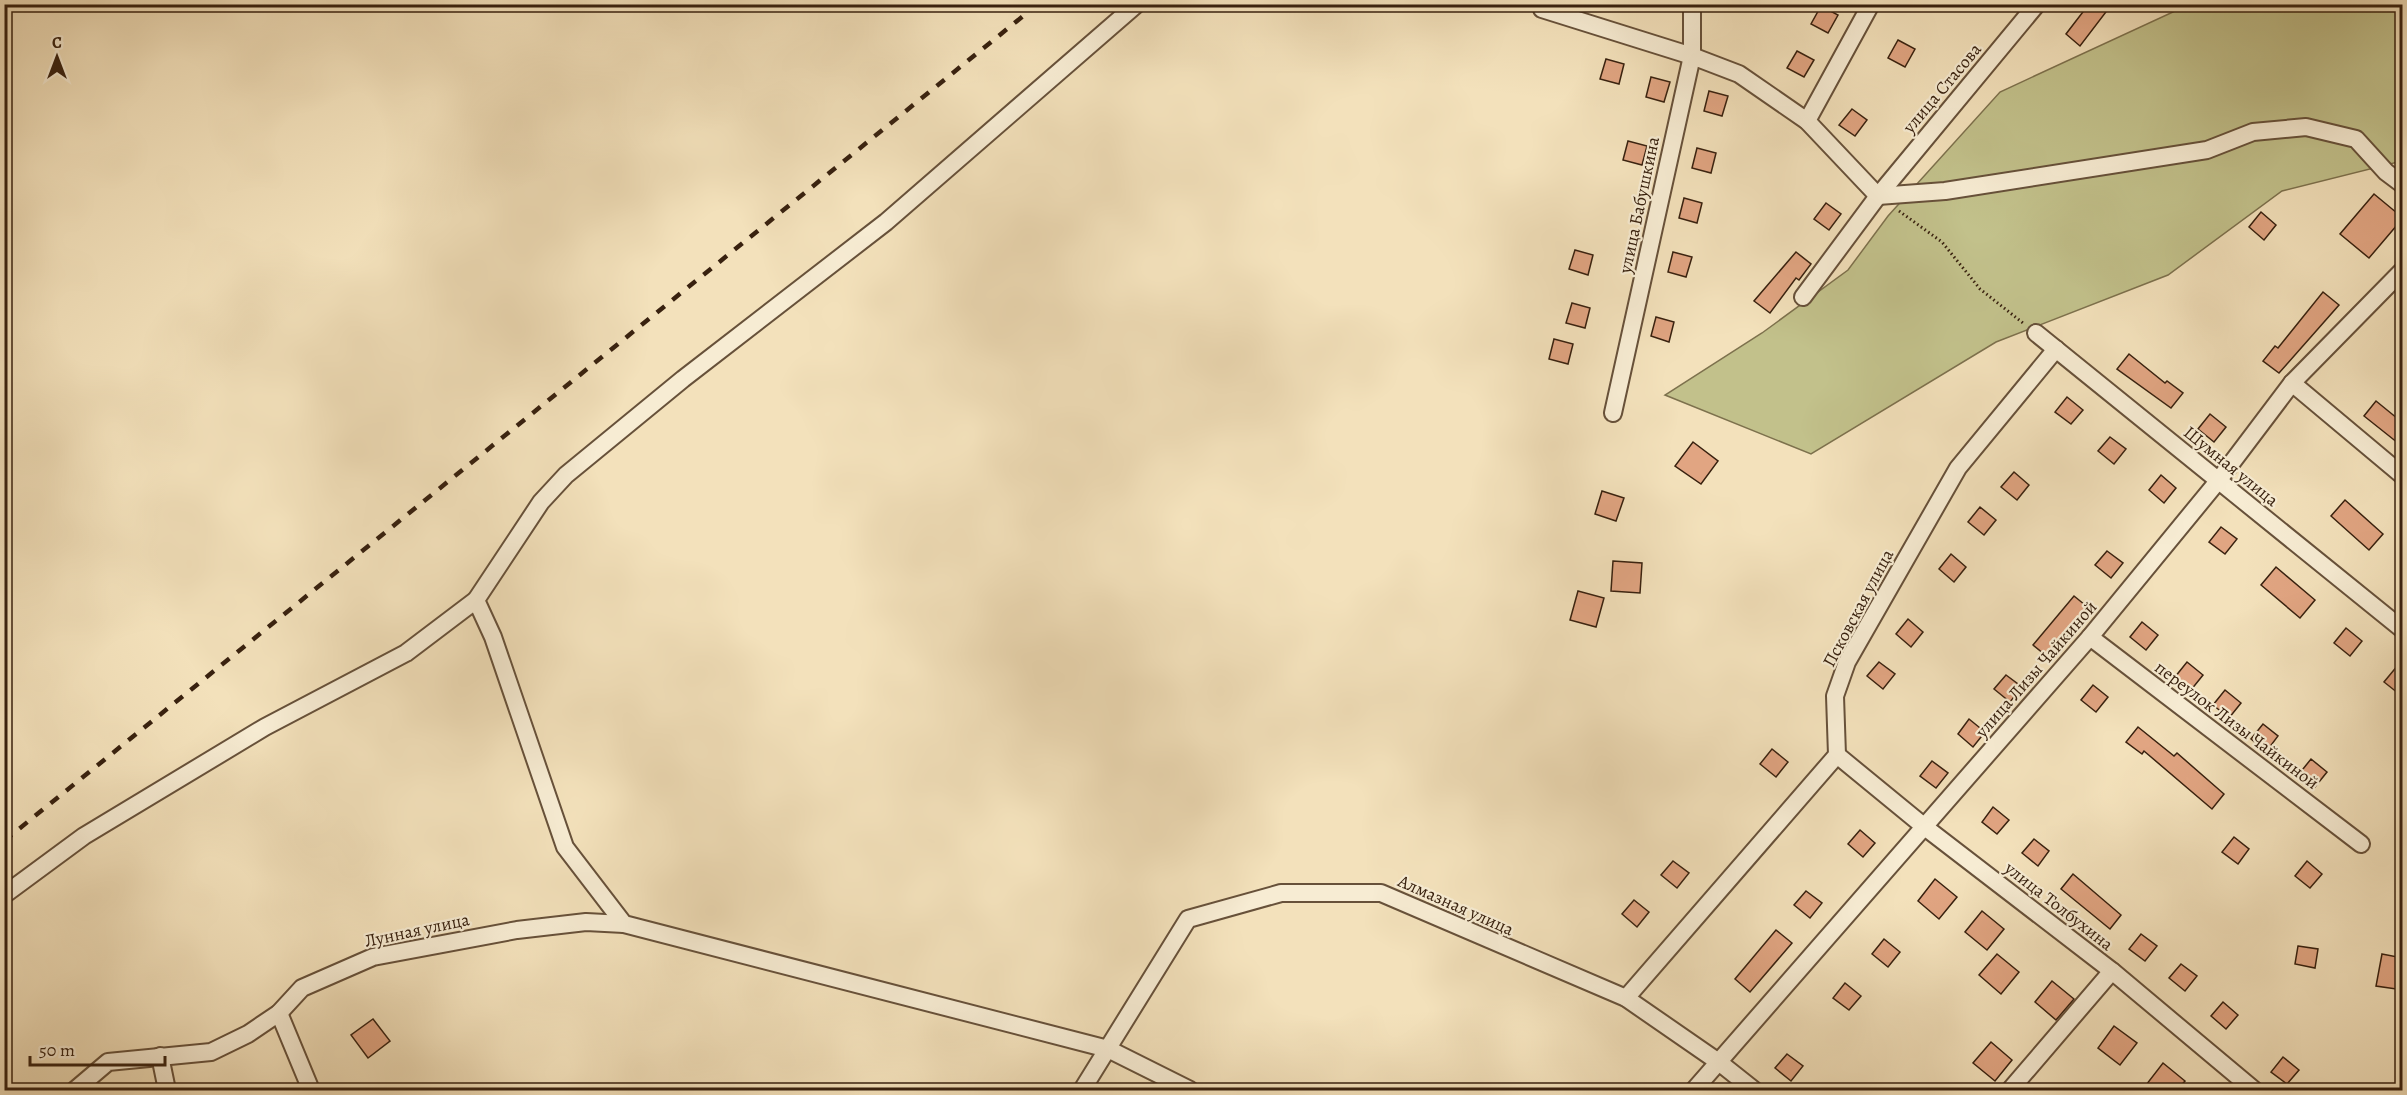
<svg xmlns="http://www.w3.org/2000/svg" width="2407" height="1095" font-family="Alegreya,serif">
  <rect width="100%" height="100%" fill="#f3e1bb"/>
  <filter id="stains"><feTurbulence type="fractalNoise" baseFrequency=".00333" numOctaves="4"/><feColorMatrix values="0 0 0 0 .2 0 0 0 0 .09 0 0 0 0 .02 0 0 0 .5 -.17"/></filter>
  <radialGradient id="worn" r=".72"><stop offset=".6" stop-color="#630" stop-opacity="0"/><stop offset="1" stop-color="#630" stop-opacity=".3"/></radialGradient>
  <polygon fill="#c2c18b" stroke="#7d714d" stroke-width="1.5" points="2188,5 2402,5 2402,161 2282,191 2168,275 1996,342 1811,454 1665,395 1762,333 1848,270 1888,216 2000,92"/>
  <g fill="#e1a582" stroke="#38210f" stroke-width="1.5">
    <polygon points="2089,4 2112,4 2080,46 2066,34"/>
    <polygon points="1821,6 1838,15 1828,33 1811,24"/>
    <polygon points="1898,40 1915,49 1905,67 1888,58"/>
    <polygon points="1797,51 1814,60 1804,77 1787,68"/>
    <polygon points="1606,59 1624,64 1619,84 1600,79"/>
    <polygon points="1651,77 1670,82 1664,102 1646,97"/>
    <polygon points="1709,91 1728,96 1722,116 1704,111"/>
    <polygon points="1852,109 1867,120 1855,136 1839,125"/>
    <polygon points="1628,141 1647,146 1642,165 1623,160"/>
    <polygon points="1697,148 1716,153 1711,173 1692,168"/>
    <polygon points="2374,194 2403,218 2369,258 2340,234"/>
    <polygon points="1684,198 1702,203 1697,223 1679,218"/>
    <polygon points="1826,203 1841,214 1829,230 1814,219"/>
    <polygon points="2261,212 2276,225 2264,240 2249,227"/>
    <polygon points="1575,250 1593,255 1588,275 1569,269"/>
    <polygon points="1673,252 1692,257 1686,277 1668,272"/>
    <polygon points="1796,252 1811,264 1799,280 1796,278 1770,313 1754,301"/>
    <polygon points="2323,292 2339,305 2279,373 2263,361 2275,346 2278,348"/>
    <polygon points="1572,303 1590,308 1585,328 1566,323"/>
    <polygon points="1656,317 1674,322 1669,342 1651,336"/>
    <polygon points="1554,339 1573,344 1568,364 1549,359"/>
    <polygon points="2129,354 2165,383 2167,381 2183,393 2171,408 2117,369"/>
    <polygon points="2067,397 2083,410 2071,424 2055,412"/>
    <polygon points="2376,401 2403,423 2403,447 2364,416"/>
    <polygon points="2210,414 2226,427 2214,442 2198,429"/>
    <polygon points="2110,437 2126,449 2114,464 2098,451"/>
    <polygon points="1693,442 1718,461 1701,484 1675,466"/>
    <polygon points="2014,472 2029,485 2017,500 2001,487"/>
    <polygon points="2161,475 2176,488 2164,503 2149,490"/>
    <polygon points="1602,491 1624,498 1616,521 1595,514"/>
    <polygon points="2345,500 2383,534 2369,550 2331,516"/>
    <polygon points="1980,507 1996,520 1984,535 1968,522"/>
    <polygon points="2221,527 2237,539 2225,554 2209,542"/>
    <polygon points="2107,551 2123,563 2111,578 2095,565"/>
    <polygon points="1951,554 1966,567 1954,582 1939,569"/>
    <polygon points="1613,561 1642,563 1640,593 1611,591"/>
    <polygon points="2276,567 2315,600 2300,618 2261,585"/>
    <polygon points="1578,591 1604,598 1596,627 1570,620"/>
    <polygon points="2074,596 2090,609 2049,658 2033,645"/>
    <polygon points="1908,619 1923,632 1911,647 1896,634"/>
    <polygon points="2142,622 2158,635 2146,650 2130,637"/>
    <polygon points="2346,628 2362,641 2350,656 2334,643"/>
    <polygon points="2403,659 2403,697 2384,682"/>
    <polygon points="1879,662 1895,674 1883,689 1867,676"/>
    <polygon points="2187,662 2203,675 2191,690 2175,677"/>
    <polygon points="2006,675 2022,687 2010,702 1994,689"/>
    <polygon points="2093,685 2108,697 2096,712 2081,700"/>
    <polygon points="2225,690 2241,703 2229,718 2213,705"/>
    <polygon points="1969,719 1985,732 1973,747 1958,734"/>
    <polygon points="2263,724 2278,736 2266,752 2251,739"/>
    <polygon points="2138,727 2174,756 2177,753 2224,794 2212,809 2144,751 2142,754 2126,742"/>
    <polygon points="1772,749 1788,762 1776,777 1760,764"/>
    <polygon points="2311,759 2327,772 2315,787 2299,774"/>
    <polygon points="1932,761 1948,773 1936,788 1920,776"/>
    <polygon points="1993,807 2009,820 1997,834 1982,822"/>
    <polygon points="1860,830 1875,843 1863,857 1848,844"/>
    <polygon points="2234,837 2249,849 2238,864 2222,852"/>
    <polygon points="2034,839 2049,851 2038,866 2022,853"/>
    <polygon points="1673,861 1689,873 1677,888 1661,875"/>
    <polygon points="2307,861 2322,874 2310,888 2295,876"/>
    <polygon points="2073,874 2121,915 2110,929 2061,889"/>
    <polygon points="1935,879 1957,897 1939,919 1918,901"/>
    <polygon points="1806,891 1822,903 1810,918 1794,905"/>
    <polygon points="1634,900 1649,912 1637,927 1622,914"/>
    <polygon points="1982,911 2004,929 1987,950 1965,932"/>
    <polygon points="1776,930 1792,943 1750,992 1735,979"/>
    <polygon points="2141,934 2157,946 2145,961 2129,949"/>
    <polygon points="1884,939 1900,952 1888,967 1872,954"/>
    <polygon points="2298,946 2318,949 2315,968 2295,964"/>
    <polygon points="1997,954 2019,972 2001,994 1979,975"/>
    <polygon points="2382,954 2403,958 2403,990 2376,986"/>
    <polygon points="2181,964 2197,976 2185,991 2169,978"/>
    <polygon points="2052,981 2074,999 2056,1020 2035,1002"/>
    <polygon points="1845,983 1861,996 1849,1010 1833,998"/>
    <polygon points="2223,1002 2238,1015 2226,1029 2211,1016"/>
    <polygon points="373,1019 390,1041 368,1058 351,1035"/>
    <polygon points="2114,1026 2137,1043 2120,1065 2098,1048"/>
    <polygon points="1991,1042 2012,1060 1995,1081 1973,1063"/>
    <polygon points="1787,1054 1803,1066 1791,1081 1775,1068"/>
    <polygon points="2283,1057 2299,1070 2287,1084 2271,1072"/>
    <polygon points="2163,1063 2185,1081 2177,1090 2153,1090 2146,1085"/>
  </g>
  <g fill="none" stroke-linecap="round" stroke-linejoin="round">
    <g stroke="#67513a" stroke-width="20">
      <g id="minor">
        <polyline points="1137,4 886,222 683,379 566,475 541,502 476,600 493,637 565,847 624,924 1108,1049 1190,1090"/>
        <polyline points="1541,4 1542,9 1692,56 1739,74 1807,121 1878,196"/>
        <polyline points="1807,121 1871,4"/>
        <polyline points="1878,196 1945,191 2207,150 2253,132 2306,127 2356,139 2386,172 2402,184"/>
        <polyline points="1803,297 1878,196 2037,4"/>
        <polyline points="2036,333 2402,629"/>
        <polyline points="2292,383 2402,475"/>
        <polyline points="1613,413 1692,56 1692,4"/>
        <polyline points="2090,637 2361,844"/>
        <polyline points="1837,755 1926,828 2112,971 2254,1090"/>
        <polyline points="4,895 84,836 265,727 406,653 476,600"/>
        <polyline points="1626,998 1837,755 1835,696 1847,662 1958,468 2056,349"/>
        <polyline points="279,1013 311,1090"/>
        <polyline points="160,1056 167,1090"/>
        <polyline points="75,1090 108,1062 211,1052 248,1034 279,1013 302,988 373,957 517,930 586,922 624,924"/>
        <polyline points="1082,1090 1188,919 1281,893 1381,893 1626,998 1720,1063 1754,1090"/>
        <polyline points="1694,1090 2090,637 2218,481 2292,383 2402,271"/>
        <polyline points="2010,1090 2112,971"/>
      </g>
    </g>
    <polyline stroke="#38210f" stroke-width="3" stroke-dasharray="1.5 3" stroke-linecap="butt" points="1899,211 1942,242 1980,289 2023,323"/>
    <use href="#minor" stroke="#f7ecd3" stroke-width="16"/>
    <polyline stroke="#38210f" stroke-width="4.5" stroke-dasharray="10 10" stroke-linecap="butt" points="4,841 1038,4"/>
  </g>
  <g text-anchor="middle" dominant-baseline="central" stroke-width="4.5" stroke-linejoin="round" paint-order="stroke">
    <g font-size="18" fill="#38210f" stroke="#f7ecd3">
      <text transform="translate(1942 88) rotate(-50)">улица Стасова</text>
      <text transform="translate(1639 205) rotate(-78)">улица Бабушкина</text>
      <text transform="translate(2231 466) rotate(39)">Шумная улица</text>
      <text transform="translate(1858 608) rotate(-62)">Псковская улица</text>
      <text transform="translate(2036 669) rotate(-49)">улица Лизы Чайкиной</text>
      <text transform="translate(2237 725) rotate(37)">переулок Лизы Чайкиной</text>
      <text transform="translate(1456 905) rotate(24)">Алмазная улица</text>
      <text transform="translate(2059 906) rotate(38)">улица Толбухина</text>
      <text transform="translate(417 930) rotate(-12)">Лунная улица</text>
    </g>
  </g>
  <rect width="2407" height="1095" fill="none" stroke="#f3e1bb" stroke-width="24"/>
  <rect x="6" y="6" width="2395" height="1083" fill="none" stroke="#38210f" stroke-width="3"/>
  <rect x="12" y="12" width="2383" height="1071" fill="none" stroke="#38210f" stroke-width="1.5"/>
  <g transform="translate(57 57)" stroke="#f7ecd3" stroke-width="4.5" paint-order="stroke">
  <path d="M0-4.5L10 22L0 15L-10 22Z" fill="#38210f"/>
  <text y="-9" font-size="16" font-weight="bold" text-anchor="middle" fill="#38210f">С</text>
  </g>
  <path d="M30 1056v9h135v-9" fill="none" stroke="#38210f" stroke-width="3"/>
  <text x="39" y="1056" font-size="18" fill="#38210f" stroke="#f7ecd3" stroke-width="4.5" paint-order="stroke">50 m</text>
  <rect width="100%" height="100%" filter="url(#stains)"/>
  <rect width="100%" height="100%" fill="url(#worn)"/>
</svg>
